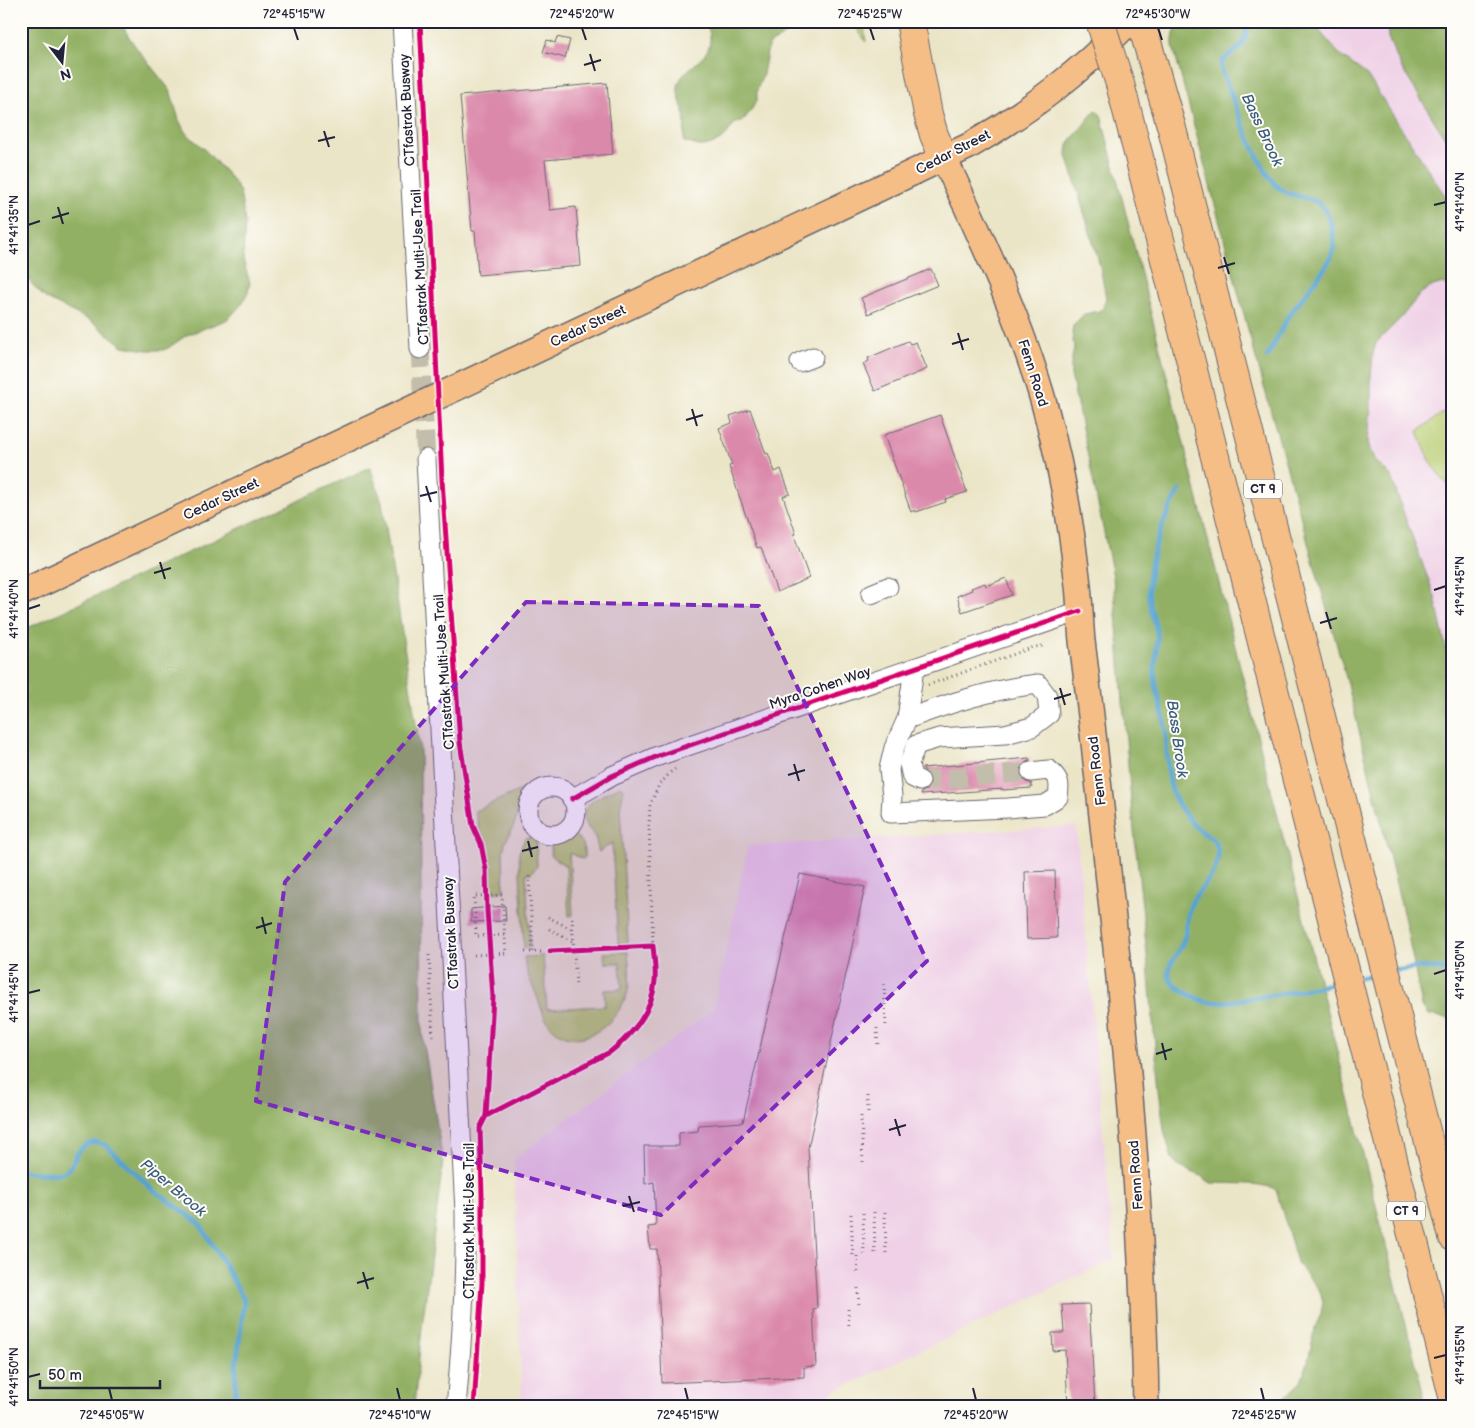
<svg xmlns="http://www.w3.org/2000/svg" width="1474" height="1428" font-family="'Balsamiq Sans',sans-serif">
  <rect width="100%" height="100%" fill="#fdfcf7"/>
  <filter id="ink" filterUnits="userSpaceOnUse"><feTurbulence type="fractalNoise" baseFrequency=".02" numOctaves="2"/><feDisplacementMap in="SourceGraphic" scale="10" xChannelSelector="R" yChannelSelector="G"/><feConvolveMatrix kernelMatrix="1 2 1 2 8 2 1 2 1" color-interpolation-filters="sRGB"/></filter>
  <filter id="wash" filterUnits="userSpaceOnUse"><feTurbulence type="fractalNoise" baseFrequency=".0096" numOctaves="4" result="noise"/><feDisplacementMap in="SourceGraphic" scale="20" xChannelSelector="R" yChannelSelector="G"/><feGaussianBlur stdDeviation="1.12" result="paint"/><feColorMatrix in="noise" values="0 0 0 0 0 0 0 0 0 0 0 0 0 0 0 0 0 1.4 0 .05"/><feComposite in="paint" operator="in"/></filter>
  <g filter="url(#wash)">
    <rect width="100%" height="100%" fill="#ebe5c7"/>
    <g fill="#efd0e6">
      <polygon points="1311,21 1387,21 1388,39 1401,67 1453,151 1453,208 1367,75 1341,56"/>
      <polygon points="1443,283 1453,289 1453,682 1435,597 1405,517 1391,476 1376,461 1371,452 1368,442 1371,409 1371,376 1373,354 1376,343 1400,319 1421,293 1433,286"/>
      <polygon points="1076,826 1114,1259 801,1407 522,1407 514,1159 714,1009 748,846"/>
    </g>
    <g fill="#b8cd72" stroke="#6d7856">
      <polygon points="852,21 863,21 866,42"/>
      <path d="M1453 405V490C1434 472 1426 455 1418 431Z"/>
      <polygon points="531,785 522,795 515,823 505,843 503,853 504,891 491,893 487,845 482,839 475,811"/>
      <path d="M621 786 624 789 620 808 628 943H618L612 843 599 852C597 847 597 842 595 837 593 831 586 828 584 821 579 802 607 793 621 786Z"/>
      <polygon points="572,835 575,835 583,844 585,857 583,859 569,853 573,915 569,916 566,866 551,856 551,843 562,840"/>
      <polygon points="531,837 536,841 537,866 531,873 526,874 530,948 524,948 519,853 525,838"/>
      <path d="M628 952C629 966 631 980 627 994 617 1024 578 1056 550 1025 543 1017 540 1004 536 994 531 982 525 970 524 957L543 956 547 1009 605 1006 604 990 622 989 620 963H605L604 953Z"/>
    </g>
    <g fill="#92b064" stroke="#5a6950">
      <polygon points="21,21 120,21 129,37 138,50 170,90 179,120 185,132 205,150 231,178 240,192 245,222 243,260 250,283 247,295 241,305 230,317 226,320 187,335 168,348 163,350 146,350 123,346 91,321 45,298 30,282 21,265"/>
      <path d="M705 21H791V26L781 38 771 43 768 47 763 74 757 90V101L744 120 734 124 724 138 715 143 704 146H699L684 142C684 133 686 123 684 114 682 102 674 93 680 80 689 64 712 59 710 36 710 32 707 26 705 21Z"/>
      <path d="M1184 21H1311L1341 56 1367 75 1453 208V289L1443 283 1433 286 1421 293 1400 319 1376 343 1373 354 1371 376V409L1368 442 1371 452 1376 461 1391 476 1405 517 1435 597 1453 682V1019L1428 1015 1422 1006 1406 925 1347 681 1250 337 1173 46C1173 32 1174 31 1184 21Z"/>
      <polygon points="1387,21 1449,21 1453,31 1453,151 1401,67 1388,38"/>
      <path d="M1096 110 1101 115 1425 1400 1424 1405 1422 1407H1274L1301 1382 1308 1361 1315 1329 1321 1313 1323 1302 1320 1291 1298 1265 1276 1190 1271 1187 1253 1184 1211 1183 1201 1176 1180 1167 1172 1159 1164 1130 1159 1089 1147 954 1131 802 1113 576 1071 375V364L1074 348 1072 332 1073 326 1084 314 1099 311 1103 308 1106 298 1100 266 1067 155C1067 139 1073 140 1081 128 1086 122 1090 116 1096 110Z"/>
      <polygon points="370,467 382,502 420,750 422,1032 443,1162 422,1327 414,1407 21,1407 21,631"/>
    </g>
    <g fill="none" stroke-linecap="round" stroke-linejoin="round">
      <g stroke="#57a3d0" stroke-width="5">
        <path d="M1247 21C1247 31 1246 42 1238 49 1232 55 1223 56 1221 66 1222 75 1228 85 1231 94 1240 118 1249 142 1262 164 1265 170 1269 178 1274 183 1296 208 1322 183 1332 229 1336 243 1334 253 1327 265L1288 317 1267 357"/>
        <path d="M1180 490C1162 519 1146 564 1149 598 1150 611 1156 622 1157 635 1158 649 1154 663 1155 676 1156 693 1162 709 1165 725 1168 748 1165 774 1174 796 1179 807 1187 818 1196 827 1207 837 1220 838 1218 859 1216 875 1201 887 1193 900 1185 914 1189 930 1182 944 1178 954 1162 971 1172 982 1178 989 1199 1001 1208 1002 1220 1003 1234 1001 1246 999 1277 995 1308 990 1339 982"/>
        <polyline points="1394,971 1421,967 1453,971"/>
        <polyline points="1355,979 1378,974"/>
        <path d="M21 1169C27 1173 33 1173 40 1173 47 1173 58 1175 64 1172 73 1169 73 1159 77 1153 86 1142 97 1139 108 1147L152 1189 199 1223 219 1255 244 1300 236 1367 235 1407"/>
      </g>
    </g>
    <g id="blocks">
      <g fill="#db89ab">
        <polygon points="557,37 570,40 565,58 543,52 547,40 555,43"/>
        <polygon points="607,83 613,154 545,160 550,210 576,207 581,266 478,275 475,231 472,231 460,96"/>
        <polygon points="931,269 938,285 868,314 861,298"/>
        <polygon points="908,341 910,344 916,342 927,369 875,391 863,364 869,361 868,358"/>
        <polygon points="750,409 766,454 768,453 775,472 781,469 790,494 783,496 796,534 794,535 809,578 777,592 761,547 757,548 729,466 732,465 719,428 732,423 730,416"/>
        <polygon points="940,415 967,492 945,499 946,502 916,512 915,510 911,512 884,435"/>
        <polygon points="1006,578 1012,595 962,612 957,596 972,590 971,588 985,583 986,586"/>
        <polygon points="1029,758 1030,761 1025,763 1021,767 1020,773 1022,779 1026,782 1031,783 1032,788 1003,790 1003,789 921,795 921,792 927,790 930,786 931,781 929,774 922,768"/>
        <polygon points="1055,871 1057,938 1027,939 1025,872"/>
        <polygon points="800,874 865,887 808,1148 817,1308 813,1309 816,1366 804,1367 804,1377 662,1383 657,1249 650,1249 648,1227 656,1226 654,1182 645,1184 644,1146 679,1146 679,1133 698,1131 699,1125 743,1122"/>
        <polygon points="505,906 506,921 471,922 471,909"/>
        <polygon points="1089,1304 1095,1404 1068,1405 1065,1350 1053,1351 1052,1333 1064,1333 1062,1305"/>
      </g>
    </g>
  </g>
  <g filter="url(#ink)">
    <use href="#blocks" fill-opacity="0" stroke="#68666c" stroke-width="1"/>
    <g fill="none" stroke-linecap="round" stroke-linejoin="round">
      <g stroke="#c3beab" stroke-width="19" stroke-dasharray="19 9" stroke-linecap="butt">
        <polyline points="420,349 426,459"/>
        <polyline points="920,781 1031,772"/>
      </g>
      <g stroke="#68666c" stroke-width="21">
        <g id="minor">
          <polyline points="402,21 420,349"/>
          <polyline points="800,362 813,357"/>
          <path d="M426 459 465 1211C466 1277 462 1342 456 1407"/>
          <polyline points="871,594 888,587"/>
          <path d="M914 668 907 719 894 748 889 769 892 796 891 813 1008 808 1045 805 1058 797C1060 784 1060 779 1049 770L1031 772"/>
          <path d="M907 719C950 703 993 689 1038 684L1047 696 1049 714 1032 727 1005 734 939 738 916 745 909 764 912 777 920 781"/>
          <circle cx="552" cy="811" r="24"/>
          <polyline points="572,799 612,776 658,756 1080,611"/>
        </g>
      </g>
      <g stroke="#68666c" stroke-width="28">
        <g id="major">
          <path d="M944 158C982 239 1021 321 1045 407 1060 462 1071 520 1077 577 1080 598 1080 620 1082 641 1087 681 1092 722 1096 762 1120 976 1143 1191 1146 1407"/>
          <path d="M21 593 969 146C1031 110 1079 73 1130 21"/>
        </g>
      </g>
      <g stroke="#68666c" stroke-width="30">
        <g id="highway">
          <polyline points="910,21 928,114 934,135 944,158"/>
          <polyline points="1141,21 1172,129 1453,1237"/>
          <polyline points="1120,84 1139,157 1453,1396"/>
        </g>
      </g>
      <g stroke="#68666c" stroke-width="3" stroke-dasharray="1 4" stroke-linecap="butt">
        <polyline points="928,685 1034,647 1043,646"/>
        <polyline points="529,876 533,952"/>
        <polyline points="548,917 573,930"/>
        <polyline points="572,918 576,986"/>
        <polyline points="549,929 574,942"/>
        <polyline points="504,935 476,936 474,896 502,895 506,954"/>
        <polyline points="653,946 649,826 650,805 659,785 671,772 675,769"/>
        <polyline points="525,952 541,952"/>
        <polyline points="429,955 433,1036"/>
        <polyline points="474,955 508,953"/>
        <polyline points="884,984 886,1027"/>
        <polyline points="877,1028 878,1048"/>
        <polyline points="868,1096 868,1116"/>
        <polyline points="861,1116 863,1162"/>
        <polyline points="874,1212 875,1256"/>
        <polyline points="885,1212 886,1255"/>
        <polyline points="863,1213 864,1256"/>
        <polyline points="851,1214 853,1257"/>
        <polyline points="857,1256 858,1276"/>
        <polyline points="858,1288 859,1308"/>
        <polyline points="848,1309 849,1328"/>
      </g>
      <use href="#minor" stroke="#fff" stroke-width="19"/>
      <use href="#major" stroke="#f6be87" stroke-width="25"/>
      <use href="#highway" stroke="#f6be87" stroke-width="28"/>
      <g stroke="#68666c" stroke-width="30" stroke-linecap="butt">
        <polyline id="highway-bridge" points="1100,21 1120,84"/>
      </g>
      <use href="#highway-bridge" stroke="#f6be87" stroke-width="28"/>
      <g stroke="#fdfcf7" stroke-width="8">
        <g id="cycleway">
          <polyline points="420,21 442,480 460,742 473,826 481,844 486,870 487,910 493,997 486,1116 480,1128 482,1194 482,1283 474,1407"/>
          <polyline points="572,799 612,776 658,756 1080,611"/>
          <path d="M486 1116 610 1052C633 1034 653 1011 655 981 656 969 654 957 653 946L550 951"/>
        </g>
      </g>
      <use href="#cycleway" stroke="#d6006c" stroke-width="5"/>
    </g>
  </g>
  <path fill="#7b2cbf" fill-opacity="0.2" stroke="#7b2cbf" stroke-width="4" stroke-dasharray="10 6" stroke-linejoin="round" d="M526 602 759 606 927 961 661 1215 256 1101 285 882Z"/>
  <path fill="none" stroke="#22223b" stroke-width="2" d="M294 28 298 40M582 28 586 40M870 28 874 40M1158 28 1162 40M590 54 595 71M584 65 601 60M324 131 329 147M318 141 335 137M1434 205 1446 202M58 207 63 224M52 218 69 213M28 225 40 221M1224 257 1229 274M1218 268 1235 263M958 333 963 350M952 344 969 339M692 409 697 426M686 420 703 415M426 486 431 502M420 496 437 492M160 562 165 579M154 573 171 568M1434 590 1446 586M28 609 40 605M1326 612 1331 629M1320 623 1337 618M1060 688 1065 705M1054 699 1071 694M794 764 799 781M788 775 805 770M528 841 532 857M522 851 538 847M262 917 266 934M256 928 272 923M1434 974 1446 970M28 993 40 990M1162 1043 1166 1060M1156 1054 1172 1049M895 1119 900 1136M889 1130 906 1125M629 1196 634 1212M623 1206 640 1202M363 1272 368 1289M357 1283 374 1278M1434 1358 1446 1355M28 1377 40 1374M109 1388 112 1400M397 1388 400 1400M685 1388 688 1400M973 1388 976 1400M1261 1388 1264 1400"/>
  <g text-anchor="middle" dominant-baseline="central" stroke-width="4" stroke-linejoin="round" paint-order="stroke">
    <g fill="#fdfcf7" stroke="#646373" stroke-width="1">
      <rect x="1244" y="479.5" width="38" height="19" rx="4"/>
      <rect x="1387" y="1201.5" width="38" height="19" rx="4"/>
    </g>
    <g font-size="12" font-weight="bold" fill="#22223b">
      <text x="1263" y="489">CT 9</text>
      <text x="1406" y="1211">CT 9</text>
    </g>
    <g font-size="14" fill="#22223b" stroke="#fdfcf7">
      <text transform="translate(407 110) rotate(-93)">CTfastrak Busway</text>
      <text transform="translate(953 152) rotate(-27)">Cedar Street</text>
      <text transform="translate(420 267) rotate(-93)">CTfastrak Multi-Use Trail</text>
      <text transform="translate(588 326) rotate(-25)">Cedar Street</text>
      <text transform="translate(1033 373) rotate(72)">Fenn Road</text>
      <text transform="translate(221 499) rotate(-25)">Cedar Street</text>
      <text transform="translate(444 672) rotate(-94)">CTfastrak Multi-Use Trail</text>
      <text transform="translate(820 688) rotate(-19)">Myra Cohen Way</text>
      <text transform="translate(1097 771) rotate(-97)">Fenn Road</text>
      <text transform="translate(451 933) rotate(-93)">CTfastrak Busway</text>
      <text transform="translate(1136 1175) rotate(-94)">Fenn Road</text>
      <text transform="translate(469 1221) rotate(-90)">CTfastrak Multi-Use Trail</text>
    </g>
    <g font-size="15" font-style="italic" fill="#3a5c7e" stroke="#fdfcf7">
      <text transform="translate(1262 130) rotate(65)">Bass Brook</text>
      <text transform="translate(1177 739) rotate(82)">Bass Brook</text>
      <text transform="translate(173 1188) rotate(40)">Piper Brook</text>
    </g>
  </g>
  <rect width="1474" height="1428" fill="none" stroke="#fdfcf7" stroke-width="55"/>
  <g transform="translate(62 62) rotate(164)" stroke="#fdfcf7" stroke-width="4" paint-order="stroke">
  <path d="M0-4L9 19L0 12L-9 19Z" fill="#22223b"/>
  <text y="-8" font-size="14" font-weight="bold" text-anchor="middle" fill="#22223b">N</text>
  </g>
  <path d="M40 1380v8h120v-8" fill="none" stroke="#22223b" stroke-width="2.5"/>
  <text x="48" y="1380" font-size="15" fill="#22223b" stroke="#fdfcf7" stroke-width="4" paint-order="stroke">50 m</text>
  <rect x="28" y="28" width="1418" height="1372" fill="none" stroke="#22223b" stroke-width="2"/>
  <g font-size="12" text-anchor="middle" fill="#22223b">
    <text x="294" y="18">72°45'15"W</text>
    <text x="582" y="18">72°45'20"W</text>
    <text x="870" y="18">72°45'25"W</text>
    <text x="1158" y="18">72°45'30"W</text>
    <text transform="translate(1460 202) rotate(-90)" y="4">41°41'40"N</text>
    <text transform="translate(14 225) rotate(-90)" y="4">41°41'35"N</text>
    <text transform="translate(1460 586) rotate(-90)" y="4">41°41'45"N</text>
    <text transform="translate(14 609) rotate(-90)" y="4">41°41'40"N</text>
    <text transform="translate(1460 970) rotate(-90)" y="4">41°41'50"N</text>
    <text transform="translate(14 993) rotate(-90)" y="4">41°41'45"N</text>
    <text transform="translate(1460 1355) rotate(-90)" y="4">41°41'55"N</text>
    <text transform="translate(14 1377) rotate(-90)" y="4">41°41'50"N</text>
    <text x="112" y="1419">72°45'05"W</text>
    <text x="400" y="1419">72°45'10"W</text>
    <text x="688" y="1419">72°45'15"W</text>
    <text x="976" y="1419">72°45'20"W</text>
    <text x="1264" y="1419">72°45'25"W</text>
  </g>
</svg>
